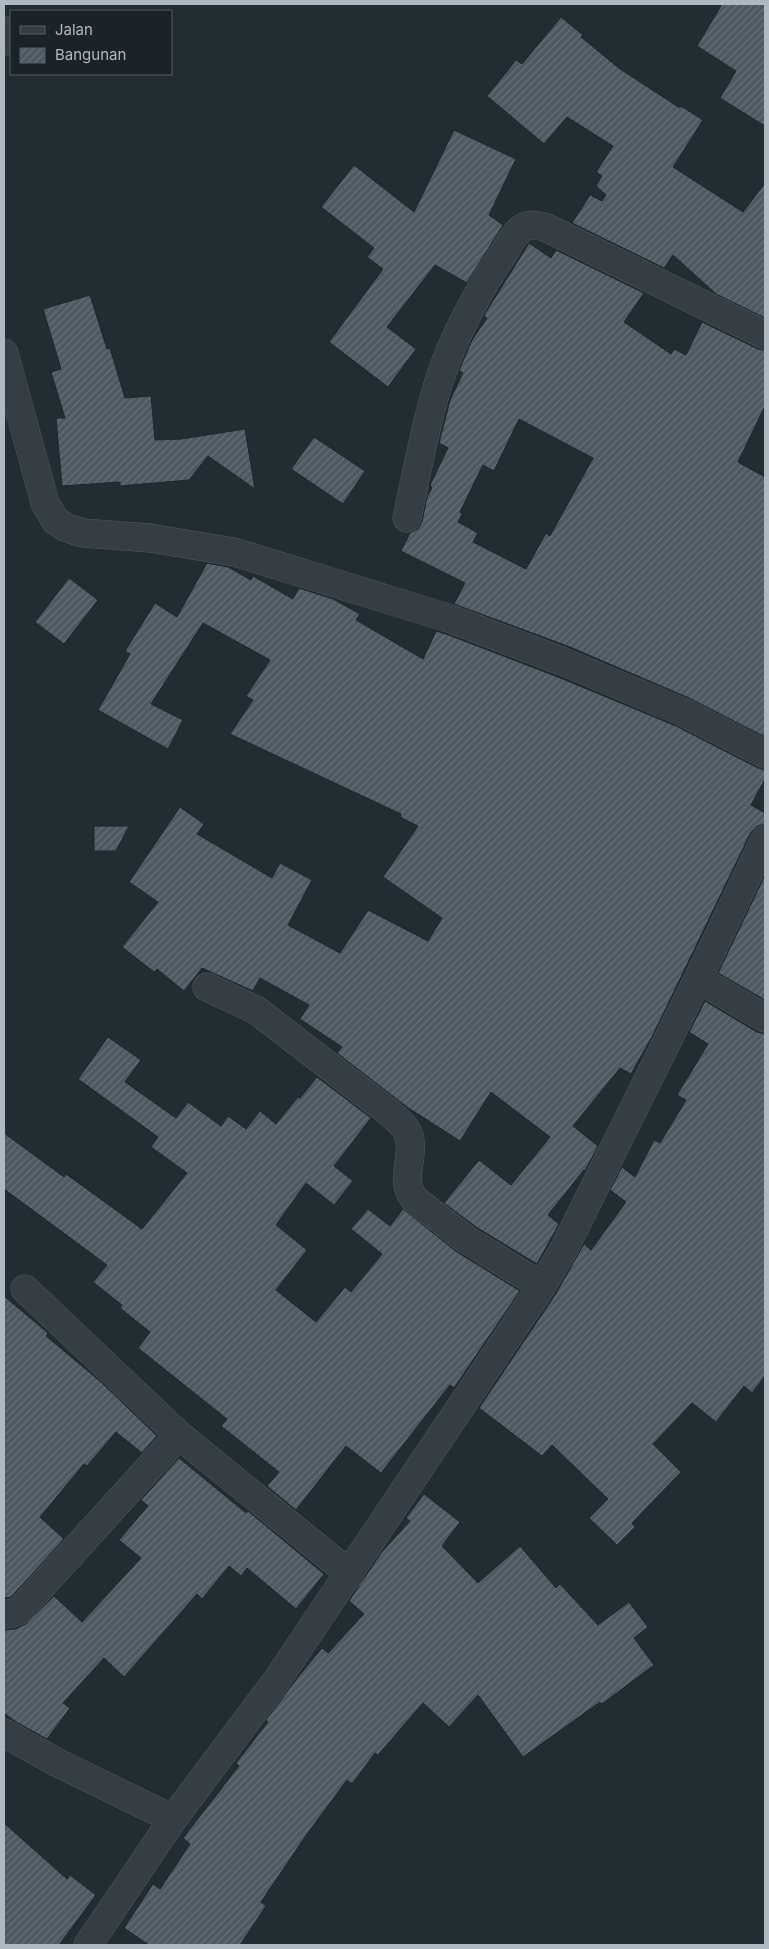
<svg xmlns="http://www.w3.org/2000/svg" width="769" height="1949" font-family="Inter,sans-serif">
  <defs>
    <pattern id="building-hatch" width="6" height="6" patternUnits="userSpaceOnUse" patternTransform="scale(1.25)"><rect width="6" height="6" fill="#4d5962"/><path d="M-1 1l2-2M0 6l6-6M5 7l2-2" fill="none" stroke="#646f77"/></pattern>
  </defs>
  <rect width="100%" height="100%" fill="#222c33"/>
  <g fill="url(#building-hatch)" stroke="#1c252b" fill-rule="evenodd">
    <polygon points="722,4 765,4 765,126 720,98 736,71 697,46"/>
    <polygon points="561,17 583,35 581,37 620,69 680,108 681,106 703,120 673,167 743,212 765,183 765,318 716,294 673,255 664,268 572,223 590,195 602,201 606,195 596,186 602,176 596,172 613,146 567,117 544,144 487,96 516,60 522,64"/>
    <polygon points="454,130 516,159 489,215 503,225 467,283 435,265 387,327 416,349 388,387 329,342 383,269 367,257 374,248 321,207 354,165 414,212"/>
    <path d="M529 243 551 258 556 250 644 293 624 322 671 354 674 349 686 355 702 322 758 349 765 350V406L738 462 765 477V737L689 698 570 647 454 604 465 583 401 551 410 533 418 529 422 522 427 497 432 488 430 485 448 448 439 443 450 400 463 373 459 370 463 361 472 340 487 318 484 316 486 312ZM519 419 593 458 550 536 546 533 526 569 473 542 478 533 458 522 462 514 460 512 483 465 494 471Z"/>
    <polygon points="90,295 107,349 110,348 125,398 151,396 155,440 181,439 245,429 255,489 208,456 189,480 120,486 120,482 62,486 56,418 65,418 51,372 61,369 43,309"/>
    <polygon points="314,437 365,471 343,504 291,469"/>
    <polygon points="207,563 228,567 251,580 253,576 293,599 299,588 333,599 360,614 356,620 423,659 436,631 446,634 558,677 676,726 758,768 765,770 765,779 751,805 765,813 765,824 757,826 751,832 653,1035 631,1074 620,1068 573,1126 598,1146 585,1171 584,1170 548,1215 559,1224 537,1264 476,1227 444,1203 479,1160 511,1185 550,1137 491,1092 460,1141 407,1107 337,1053 342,1047 300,1019 309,1005 260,978 253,991 202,968 184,991 157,969 154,972 122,947 158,902 129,882 180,807 204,824 197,834 272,878 280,863 312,880 288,925 340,953 368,910 428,941 442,918 383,877 418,826 400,817 401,814 230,734 253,700 246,696 270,660 203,623 151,704 183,720 168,749 98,710 130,654 125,651 155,603 177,617"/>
    <polygon points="69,578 98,600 64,644 35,622"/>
    <polygon points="94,826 129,826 116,851 94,851"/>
    <polygon points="765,875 765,1000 718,973"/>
    <polygon points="705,1001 757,1032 765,1034 765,1376 752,1393 744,1386 716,1422 692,1403 653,1444 681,1472 632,1523 635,1527 617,1545 589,1518 608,1499 552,1445 542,1456 479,1408 555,1295 584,1244 591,1250 626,1202 610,1190 622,1167 635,1177 654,1140 660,1143 686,1100 677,1095 708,1044 689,1032"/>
    <polygon points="108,1037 141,1060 125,1082 176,1118 188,1102 221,1126 228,1116 246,1129 260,1111 276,1124 298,1097 300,1098 317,1077 371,1118 334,1166 353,1181 334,1205 306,1183 276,1225 307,1250 276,1290 316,1322 345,1287 351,1292 382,1254 351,1229 368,1209 390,1226 403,1209 457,1252 520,1291 454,1388 450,1385 381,1473 346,1446 296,1510 267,1486 279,1472 221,1426 227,1419 138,1348 150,1332 120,1308 122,1305 93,1282 107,1265 4,1189 4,1133 64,1177 66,1174 142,1229 187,1173 151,1147 158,1137 78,1079"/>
    <polygon points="4,1296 48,1333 46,1336 101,1382 157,1436 142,1453 116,1432 87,1466 84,1464 40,1517 64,1539 11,1597 4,1598"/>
    <polygon points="179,1458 246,1513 248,1511 324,1574 296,1609 247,1568 241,1576 229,1566 202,1599 197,1594 124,1677 104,1658 63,1703 70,1708 47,1739 16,1722 4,1713 4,1630 15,1629 26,1624 54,1596 82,1622 141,1558 119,1540 148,1506 141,1500"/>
    <polygon points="424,1494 460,1522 442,1546 478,1583 520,1546 556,1588 560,1584 598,1625 629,1602 648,1627 634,1638 654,1665 602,1704 600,1702 523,1757 478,1695 449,1727 423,1703 378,1755 375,1753 352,1784 347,1780 307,1834 261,1902 266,1906 240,1945 149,1945 124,1928 153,1884 160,1889 190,1844 183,1838 239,1766 236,1763 268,1722 266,1720 298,1677 322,1648 328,1653 364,1614 349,1601 381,1553 410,1521 406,1518"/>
    <polygon points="4,1823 67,1879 70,1875 96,1895 59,1945 4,1945"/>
  </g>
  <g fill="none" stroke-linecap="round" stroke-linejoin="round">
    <g stroke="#4f595f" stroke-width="29">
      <g id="minor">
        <polyline points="4,30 4,41"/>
        <polyline points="4,353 45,503 55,520 65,527 73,530 83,533 150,538 234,552 451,619 564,662 683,712 765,754"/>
        <path d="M407 518C416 476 424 432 436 391 450 343 474 298 501 257 507 248 513 235 521 229 530 223 538 225 547 228L765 335"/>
        <polyline points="698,979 765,1018"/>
        <path d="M207 987 256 1010 390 1113C396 1119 405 1125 408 1133 417 1156 398 1178 414 1199L467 1240 542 1286"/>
        <polyline points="25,1289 179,1435 350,1574"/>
        <polyline points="4,1614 10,1614 20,1610 179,1435"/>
        <polyline points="4,1733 58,1763 173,1819"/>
        <polyline points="88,1945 173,1819 277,1680 542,1286 565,1247 698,979 765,839"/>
      </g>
    </g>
    <use href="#minor" stroke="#353e44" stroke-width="28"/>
  </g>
  <rect width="769" height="1949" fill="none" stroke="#afb9c1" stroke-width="10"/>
  <rect x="10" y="10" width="162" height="65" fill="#1a2328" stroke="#565f65"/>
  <rect x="20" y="26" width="25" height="8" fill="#353e44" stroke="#565f65"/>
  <text x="55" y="35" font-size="15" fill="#afb9c1">Jalan</text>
  <rect x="20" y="48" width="25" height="15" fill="url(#building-hatch)" stroke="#565f65"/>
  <text x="55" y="60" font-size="15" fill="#afb9c1">Bangunan</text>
</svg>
